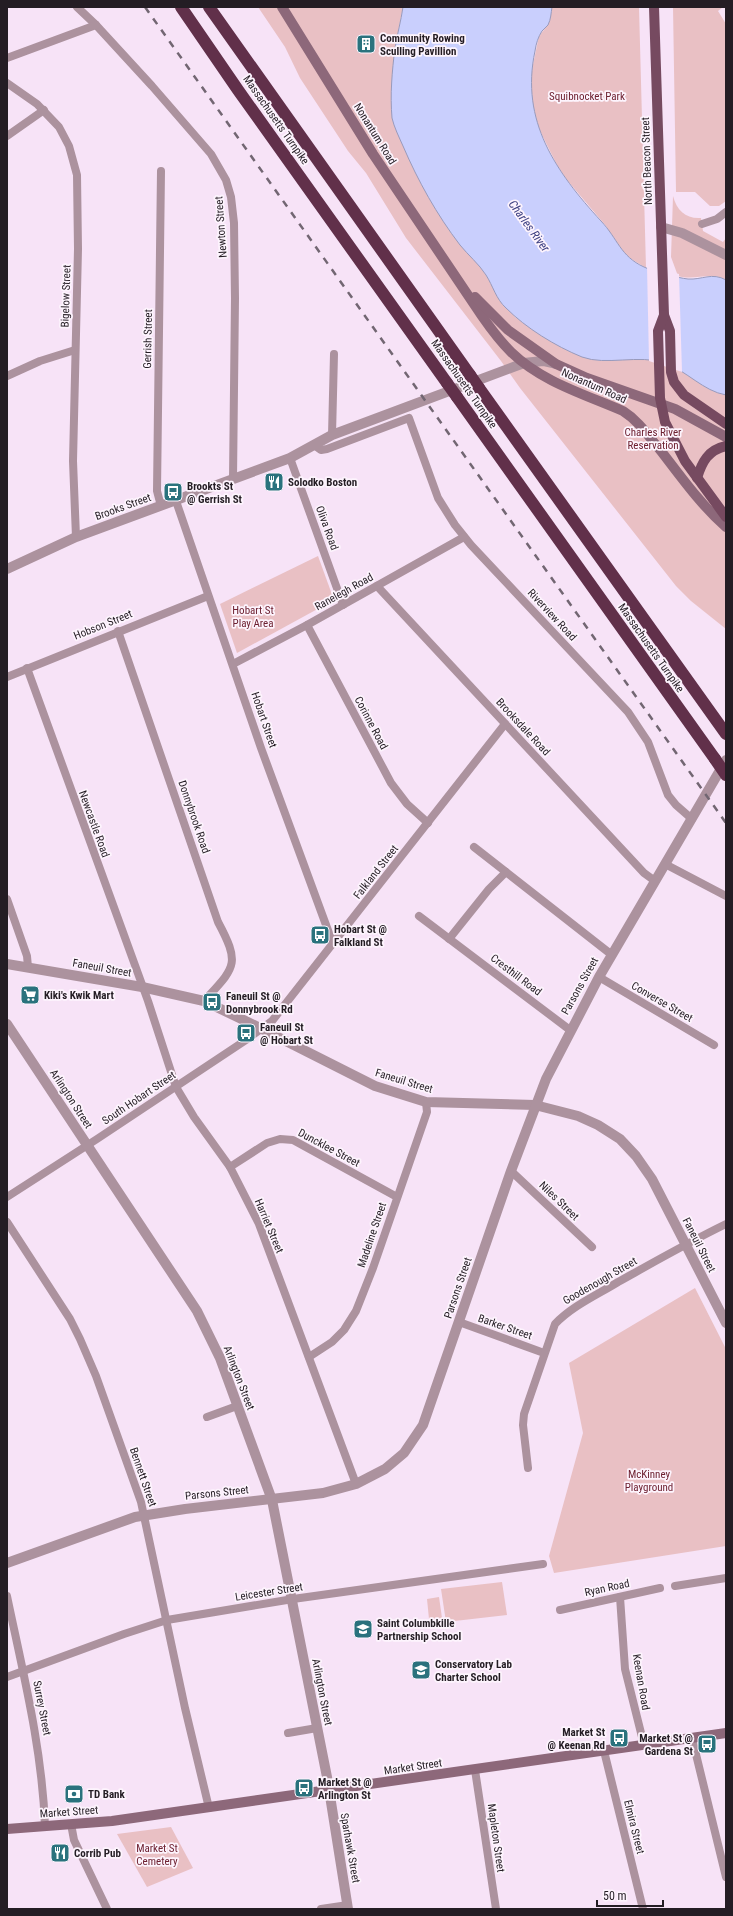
<svg xmlns="http://www.w3.org/2000/svg" width="733" height="1916" font-family="'Roboto Condensed',sans-serif">
  <rect width="100%" height="100%" fill="#f7e3f7"/>
  <g fill="#e9c0c4">
    <polygon points="258,7 403,7 395,47 391,93 393,119 396,128 414,170 449,230 469,255 479,265 515,317 557,344 583,357 595,360 649,359 665,363 688,374 721,394 726,395 726,629 691,601 676,586 520,388 501,361 406,238 366,173 348,151 300,78 285,47"/>
    <polygon points="552,7 639,7 646,268 628,257 620,250 606,226 567,180 557,165 539,129 532,106 531,74 539,36 547,26"/>
    <polygon points="673,7 723,7 718,11 726,24 726,201 719,206 710,206 695,192 676,192"/>
    <path d="M673 196C677 211 686 219 701 218L703 231 723 242 726 238V280C711 271 695 281 678 276L671 257Z"/>
    <polygon points="318,556 334,600 237,653 220,604"/>
    <polygon points="695,1288 726,1349 726,1546 554,1573 549,1556 583,1433 569,1363"/>
    <polygon points="502,1582 507,1615 446,1622 441,1589"/>
    <polygon points="439,1597 442,1618 429,1619 427,1599"/>
    <polygon points="171,1827 193,1868 147,1887 117,1834"/>
  </g>
  <path fill="#c9cffd" stroke="#989abc" d="M403 7H552C551 13 551 19 548 25 546 27 544 29 542 31 538 37 536 44 535 51 520 121 556 172 601 221 618 239 620 256 644 267 652 271 678 278 688 279 702 280 712 272 726 280V395C703 391 687 371 665 363 639 354 606 366 582 357 555 346 526 328 506 308 496 299 493 286 486 275 479 264 468 255 460 245 437 215 418 181 403 146 399 137 394 127 392 118 390 95 392 71 395 48 397 35 401 21 403 7Z"/>
  <polygon fill="#f7e3f7" points="647,266 679,274 682,372 649,361"/>
  <g fill="none" stroke-linecap="round" stroke-linejoin="round">
    <g stroke="#ac929e" stroke-width="8">
      <polyline points="77,7 96,25 152,86 211,154 226,180 231,197 234,223 235,298 233,479"/>
      <polyline points="7,58 96,25"/>
      <polyline points="7,83 37,104 59,127 69,146 77,175 78,249 73,461 76,537"/>
      <polyline points="7,136 44,110"/>
      <polyline points="702,224 717,219 726,212"/>
      <polyline points="7,376 40,361 75,350"/>
      <polyline points="332,435 334,354"/>
      <polyline points="314,445 321,450 327,449 409,418 438,498 455,525 471,545 628,712 648,742 668,795 676,805 692,819"/>
      <polyline points="290,458 343,605"/>
      <polyline points="176,501 261,748 333,944"/>
      <polyline points="161,506 157,491 161,171"/>
      <polyline points="377,586 644,873 655,881"/>
      <polyline points="307,625 391,783 407,804 428,823"/>
      <path d="M118 631 218 922C241 965 235 967 204 1001"/>
      <polyline points="233,664 307,625 464,537"/>
      <polyline points="27,668 148,1001 176,1087 194,1117 230,1167 259,1224 356,1484"/>
      <polyline points="7,677 208,596"/>
      <polyline points="474,847 612,955"/>
      <polyline points="665,864 726,896"/>
      <polyline points="7,899 27,956 28,967"/>
      <polyline points="419,916 570,1030"/>
      <polyline points="449,939 489,889 506,872"/>
      <polyline points="599,977 714,1045"/>
      <polyline points="230,1167 267,1143 280,1139 293,1140 397,1197"/>
      <polyline points="511,1171 592,1247"/>
      <polyline points="7,1197 97,1139 246,1040 272,1021 505,724"/>
      <polyline points="7,1222 70,1319 80,1339 96,1376 141,1502 185,1708 209,1808"/>
      <polyline points="459,1322 544,1353"/>
      <polyline points="309,1357 332,1342 344,1330 356,1311 373,1268 427,1112 426,1102"/>
      <polyline points="207,1417 237,1406"/>
      <path d="M528 1468 523 1425 524 1414 555 1324C572 1306 597 1295 618 1282 654 1262 689 1242 726 1224"/>
      <polyline points="675,1586 726,1578"/>
      <path d="M7 1596C23 1673 42 1747 45 1826"/>
      <polyline points="620,1597 625,1669 644,1745"/>
      <polyline points="560,1610 660,1588"/>
      <polyline points="7,1677 124,1634 167,1620 293,1599 543,1564"/>
      <polyline points="288,1733 317,1728"/>
      <polyline points="692,1738 726,1877"/>
      <polyline points="604,1751 643,1909"/>
      <polyline points="475,1770 496,1909"/>
      <polyline points="71,1824 74,1840 107,1909"/>
      <polyline points="321,1909 348,1905"/>
    </g>
    <g stroke="#ac929e" stroke-width="10">
      <polyline points="661,227 682,233 726,255"/>
      <polyline points="7,569 76,537 290,458 332,435 524,363 543,361 556,364"/>
      <polyline points="7,964 142,987 204,1001 254,1025 375,1086 426,1102 535,1105 578,1116 598,1125 620,1139 636,1156 652,1179 726,1323"/>
      <polyline points="7,1024 197,1311 220,1358 272,1500 327,1777 348,1909"/>
      <polyline points="7,1563 135,1517 185,1509 323,1493 356,1484 385,1469 404,1453 423,1425 511,1171 546,1079 599,977 726,760"/>
    </g>
    <g stroke="#8d687a" stroke-width="10">
      <path d="M282 7 373 154 482 316C491 329 500 341 511 352 542 382 584 394 623 411 639 421 649 437 661 451 681 477 701 505 726 527"/>
      <polyline points="475,297 508,330 556,364 587,378 675,409 726,437"/>
      <polyline points="7,1829 112,1821 726,1733"/>
    </g>
    <g stroke="#764a60" stroke-width="10">
      <polyline points="654,7 664,315 670,331 671,372 674,382 684,395 726,424"/>
      <polyline points="664,315 658,331 660,398 665,422 685,461 726,517"/>
      <path d="M697 478C702 462 708 450 726 446"/>
    </g>
    <g stroke="#61304a" stroke-width="12">
      <polyline points="181,7 238,90 447,383"/>
      <polyline points="209,7 470,375"/>
      <polyline points="479,388 726,734"/>
      <polyline points="457,397 715,759"/>
    </g>
    <polyline stroke="#726672" stroke-width="2.5" stroke-dasharray="7 7" stroke-linecap="butt" points="145,7 726,823"/>
    <g stroke="#61304a" stroke-width="12">
      <polyline points="470,375 479,388"/>
      <polyline points="447,383 457,397"/>
      <polyline points="715,759 726,775"/>
    </g>
  </g>
  <defs>
    <g id="building-square" transform="scale(1)"><rect x="-9" y="-9" width="18" height="18" rx="4" fill="#2a727d" stroke="#fdf4fd"/><path d="M-4-6H4V6H1V3H-1V6H-4ZM-2.5-4.3h1.7v1.8h-1.7ZM.8-4.3h1.7v1.8H.8ZM-2.5-1h1.7V.8h-1.7ZM.8-1h1.7V.8H.8Z" fill="#fff"/></g>
    <g id="restaurant-square" transform="scale(1)"><rect x="-9" y="-9" width="18" height="18" rx="4" fill="#2a727d" stroke="#fdf4fd"/><path d="M-5-6h1v4h1v-4h1v4h1v-4h1v5L-1.5 .5V6h-2V.5L-5-1ZM5-6V6H3V1.5H1.5Q1.5-4 5-6Z" fill="#fff"/></g>
    <g id="bus-square" transform="scale(1)"><rect x="-9" y="-9" width="18" height="18" rx="4" fill="#2a727d" stroke="#fdf4fd"/><path d="M-5-6H5V4H4V6H2V4H-2V6H-4V4H-5ZM-3.5-4V0h7V-4ZM-3.5 1.2v1.5H-2V1.2ZM2 1.2v1.5H3.5V1.2Z" fill="#fff"/></g>
    <g id="supermarket-square" transform="scale(1)"><rect x="-9" y="-9" width="18" height="18" rx="4" fill="#2a727d" stroke="#fdf4fd"/><path d="M-6-5.5h2.5l.6 2H6L4.5 2H-2.5L-4.4-4H-6ZM-1.5 3.2a1.3 1.3 0 1 0 .1 0ZM3 3.2a1.3 1.3 0 1 0 .1 0Z" fill="#fff"/></g>
    <g id="school-square" transform="scale(1)"><rect x="-9" y="-9" width="18" height="18" rx="4" fill="#2a727d" stroke="#fdf4fd"/><path d="M0-5L7-2L0 1L-7-2ZM-4 1L0 2.5L4 1V4Q0 6-4 4Z" fill="#fff"/></g>
    <g id="bank-square" transform="scale(1)"><rect x="-9" y="-9" width="18" height="18" rx="4" fill="#2a727d" stroke="#fdf4fd"/><path d="M-6-4H6V4H-6ZM0-2.3a2.3 2.3 0 1 0 0 4.6a2.3 2.3 0 1 0 0-4.6Z" fill="#fff"/></g>
  </defs>
  <g fill-rule="evenodd">
    <use href="#building-square" x="366" y="44"/>
    <use href="#restaurant-square" x="274" y="482"/>
    <use href="#bus-square" x="173" y="492"/>
    <use href="#bus-square" x="320" y="935"/>
    <use href="#supermarket-square" x="30" y="995"/>
    <use href="#bus-square" x="212" y="1002"/>
    <use href="#bus-square" x="246" y="1033"/>
    <use href="#school-square" x="363" y="1629"/>
    <use href="#school-square" x="421" y="1670"/>
    <use href="#bus-square" x="619" y="1738"/>
    <use href="#bus-square" x="707" y="1744"/>
    <use href="#bus-square" x="304" y="1788"/>
    <use href="#bank-square" x="74" y="1794"/>
    <use href="#restaurant-square" x="60" y="1853"/>
  </g>
  <g text-anchor="middle" dominant-baseline="central" stroke-width="3.5" stroke-linejoin="round" paint-order="stroke">
    <g font-size="11" font-weight="bold" fill="#241d24" stroke="#fdf4fd" text-anchor="start">
      <text x="380" y="38">Community Rowing<tspan x="380" dy="13">Sculling Pavillion</tspan></text>
      <text x="288" y="482">Solodko Boston</text>
      <text x="187" y="486">Brookts St<tspan x="187" dy="13">@ Gerrish St</tspan></text>
      <text x="334" y="929">Hobart St @<tspan x="334" dy="13">Falkland St</tspan></text>
      <text x="44" y="995">Kiki's Kwik Mart</text>
      <text x="226" y="996">Faneuil St @<tspan x="226" dy="13">Donnybrook Rd</tspan></text>
      <text x="260" y="1027">Faneuil St<tspan x="260" dy="13">@ Hobart St</tspan></text>
      <text x="377" y="1623">Saint Columbkille<tspan x="377" dy="13">Partnership School</tspan></text>
      <text x="435" y="1664">Conservatory Lab<tspan x="435" dy="13">Charter School</tspan></text>
      <text x="605" y="1732" text-anchor="end">Market St<tspan x="605" dy="13">@ Keenan Rd</tspan></text>
      <text x="693" y="1738" text-anchor="end">Market St @<tspan x="693" dy="13">Gardena St</tspan></text>
      <text x="318" y="1782">Market St @<tspan x="318" dy="13">Arlington St</tspan></text>
      <text x="88" y="1794">TD Bank</text>
      <text x="74" y="1853">Corrib Pub</text>
    </g>
    <g font-size="11" fill="#6d2030" stroke="#fdf4fd">
      <text x="587" y="96">Squibnocket Park</text>
      <text x="653" y="432">Charles River<tspan x="653" dy="13">Reservation</tspan></text>
      <text x="253" y="610">Hobart St<tspan x="253" dy="13">Play Area</tspan></text>
      <text x="649" y="1474">McKinney<tspan x="649" dy="13">Playground</tspan></text>
      <text x="157" y="1848">Market St<tspan x="157" dy="13">Cemetery</tspan></text>
    </g>
    <g font-size="11" fill="#241d24" stroke="#fdf4fd">
      <text transform="translate(276 120) rotate(55)">Massachusetts Turnpike</text>
      <text transform="translate(375 134) rotate(58)">Nonantum Road</text>
      <text transform="translate(647 161) rotate(-92)">North Beacon Street</text>
      <text transform="translate(221 227) rotate(-94)">Newton Street</text>
      <text transform="translate(66 296) rotate(-88)">Bigelow Street</text>
      <text transform="translate(148 339) rotate(-89)">Gerrish Street</text>
      <text transform="translate(464 384) rotate(55)">Massachusetts Turnpike</text>
      <text transform="translate(594 386) rotate(24)">Nonantum Road</text>
      <text transform="translate(123 507) rotate(-20)">Brooks Street</text>
      <text transform="translate(327 528) rotate(70)">Oliva Road</text>
      <text transform="translate(344 592) rotate(-29)">Ranelegh Road</text>
      <text transform="translate(552 615) rotate(47)">Riverview Road</text>
      <text transform="translate(103 625) rotate(-22)">Hobson Street</text>
      <text transform="translate(651 648) rotate(55)">Massachusetts Turnpike</text>
      <text transform="translate(264 720) rotate(71)">Hobart Street</text>
      <text transform="translate(371 723) rotate(62)">Corinne Road</text>
      <text transform="translate(523 727) rotate(47)">Brooksdale Road</text>
      <text transform="translate(194 817) rotate(71)">Donnybrook Road</text>
      <text transform="translate(94 824) rotate(70)">Newcastle Road</text>
      <text transform="translate(376 872) rotate(-52)">Falkland Street</text>
      <text transform="translate(102 968) rotate(10)">Faneuil Street</text>
      <text transform="translate(516 975) rotate(37)">Cresthill Road</text>
      <text transform="translate(580 986) rotate(-61)">Parsons Street</text>
      <text transform="translate(662 1002) rotate(30)">Converse Street</text>
      <text transform="translate(404 1081) rotate(17)">Faneuil Street</text>
      <text transform="translate(139 1098) rotate(-34)">South Hobart Street</text>
      <text transform="translate(71 1099) rotate(57)">Arlington Street</text>
      <text transform="translate(329 1148) rotate(28)">Duncklee Street</text>
      <text transform="translate(559 1201) rotate(44)">Niles Street</text>
      <text transform="translate(269 1226) rotate(67)">Harriet Street</text>
      <text transform="translate(372 1235) rotate(-71)">Madeline Street</text>
      <text transform="translate(699 1245) rotate(63)">Faneuil Street</text>
      <text transform="translate(600 1281) rotate(-30)">Goodenough Street</text>
      <text transform="translate(458 1288) rotate(-71)">Parsons Street</text>
      <text transform="translate(505 1327) rotate(19)">Barker Street</text>
      <text transform="translate(239 1378) rotate(69)">Arlington Street</text>
      <text transform="translate(143 1477) rotate(71)">Bennett Street</text>
      <text transform="translate(217 1493) rotate(-6)">Parsons Street</text>
      <text transform="translate(607 1588) rotate(-12)">Ryan Road</text>
      <text transform="translate(269 1592) rotate(-9)">Leicester Street</text>
      <text transform="translate(641 1682) rotate(80)">Keenan Road</text>
      <text transform="translate(322 1692) rotate(79)">Arlington Street</text>
      <text transform="translate(42 1708) rotate(79)">Surrey Street</text>
      <text transform="translate(413 1767) rotate(-8)">Market Street</text>
      <text transform="translate(69 1812) rotate(-4)">Market Street</text>
      <text transform="translate(634 1827) rotate(76)">Elmira Street</text>
      <text transform="translate(496 1838) rotate(82)">Mapleton Street</text>
      <text transform="translate(350 1848) rotate(80)">Sparhawk Street</text>
    </g>
    <g font-size="12" font-style="italic" fill="#3c3f81" stroke="#fdf4fd">
      <text transform="translate(529 226) rotate(54)">Charles River</text>
    </g>
  </g>
  <rect width="733" height="1916" fill="none" stroke="#241d24" stroke-width="16"/>
  <path d="M597 1900v6h66v-6" fill="none" stroke="#241d24" stroke-width="2"/>
  <text x="603" y="1900" font-size="12" fill="#241d24" stroke="#fdf4fd" stroke-width="3" paint-order="stroke">50 m</text>
</svg>
